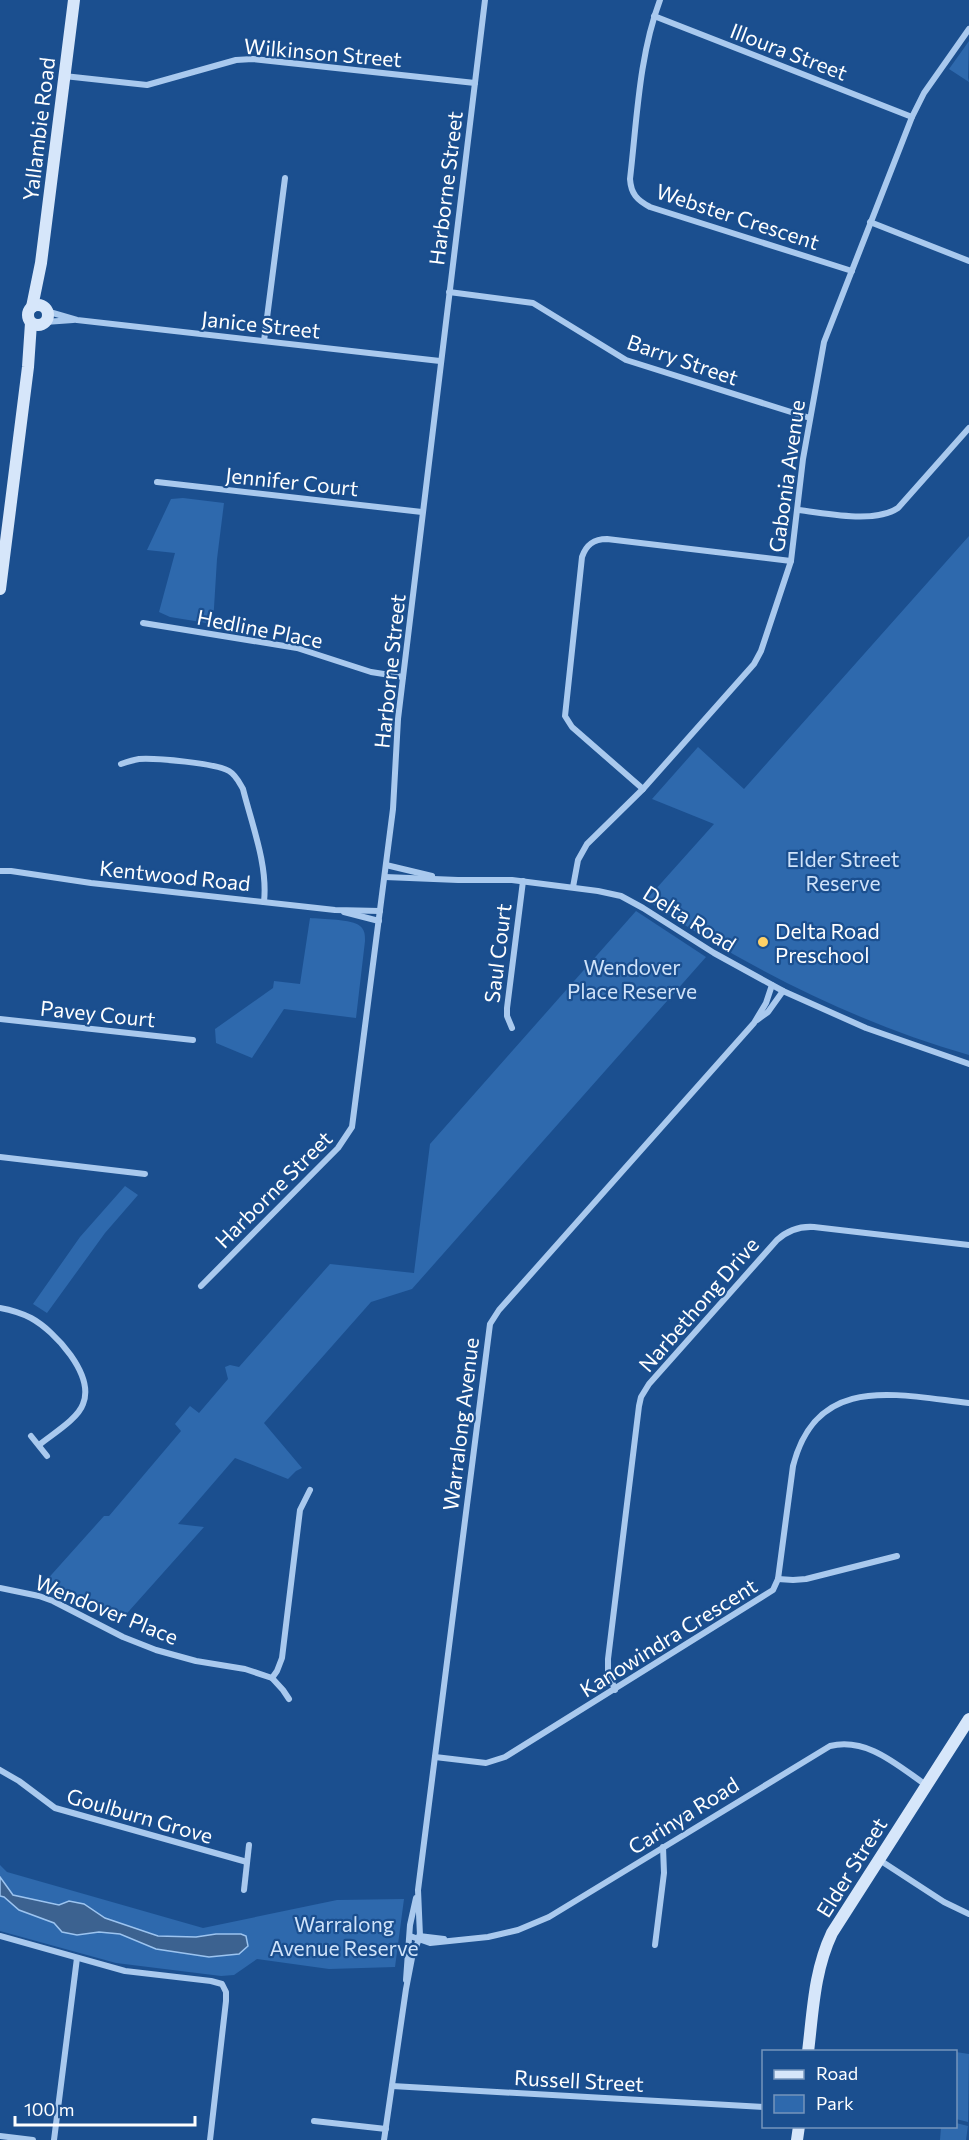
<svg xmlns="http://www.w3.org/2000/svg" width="969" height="2140" font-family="Commissioner,sans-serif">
  <rect width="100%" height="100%" fill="#1b4f8f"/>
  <g fill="#2e69ad">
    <polygon points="969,41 968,78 969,82 949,69"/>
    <polygon points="183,498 224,503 217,559 213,624 170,617 159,612 175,553 147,550 171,499"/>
    <path d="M969 536V1055C854 1022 746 967 646 900L714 824 652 799 698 747 744 789Z"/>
    <polygon points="636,911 706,957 412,1289 371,1302 264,1423 302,1468 296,1471 288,1479 235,1458 178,1524 204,1527 121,1620 74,1595 44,1583 104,1516 109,1516 181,1431 175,1424 190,1406 199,1413 228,1379 225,1367 230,1365 239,1367 330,1264 414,1273 430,1144"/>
    <path d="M310 918C321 919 353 919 360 926 365 930 365 935 365 941L356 1018 284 1009 252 1058 216 1043 215 1029 273 988 274 981 300 984Z"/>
    <polygon points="125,1186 138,1195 105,1233 47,1313 33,1304 80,1237"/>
    <polygon points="0,1865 7,1872 203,1928 337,1900 404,1899 395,1967 329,1969 257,1959 234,1975 221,1976 116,1963 0,1931"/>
    <polygon points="956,2052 969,2054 968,2122 956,2119"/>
    <polygon points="956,2123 968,2126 966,2140 940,2140 941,2127 956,2126"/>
  </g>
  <polygon fill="#3c6290" stroke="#9cc4f0" stroke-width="1.5" points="0,1877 13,1895 59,1905 69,1901 84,1904 105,1918 158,1936 196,1937 216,1934 241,1934 246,1936 248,1946 239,1954 209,1957 156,1949 120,1934 99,1932 77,1935 62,1932 54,1923 19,1910 4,1897 0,1896"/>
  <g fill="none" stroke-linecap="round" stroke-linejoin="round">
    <g stroke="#a9c9ee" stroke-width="6">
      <path d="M660 0C639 56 637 119 630 179 631 194 637 200 650 207L852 271"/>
      <polyline points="654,16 912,117"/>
      <polyline points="64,76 147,85 236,60 253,59 475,83"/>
      <polyline points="870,222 969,261"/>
      <polyline points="449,292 533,303 626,360 810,418"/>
      <polyline points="46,311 77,320 440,361"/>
      <polyline points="45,322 73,320"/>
      <polyline points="264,341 285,178"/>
      <polyline points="157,482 422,512"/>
      <path d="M798 510C826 513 874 524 898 508L969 428"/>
      <polyline points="143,623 297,648 371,672 403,677"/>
      <path d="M121 764C127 762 133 760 139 759 156 758 215 763 229 771 236 775 239 782 243 789 252 825 268 865 264 902"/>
      <path d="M643 789 572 727 565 716 582 557C586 545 593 539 607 539L791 561"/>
      <polyline points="386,865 432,876"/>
      <polyline points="0,871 11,871 91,883 335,910 380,911"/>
      <polyline points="385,877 458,880 512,880 598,891 621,896 643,908 714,953 783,991 866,1028 969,1064"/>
      <polyline points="573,887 578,860 587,844 643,789 754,664 761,651 791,561 803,459 824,342 912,117 924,93 969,29"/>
      <polyline points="344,912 379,921"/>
      <polyline points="0,1019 193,1040"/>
      <polyline points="757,1020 768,1012 783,991"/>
      <polyline points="512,1028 507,1016 507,1008 523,881"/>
      <polyline points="0,1157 145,1174"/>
      <polyline points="201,1286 338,1148 352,1127 393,809 398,719 485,0"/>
      <path d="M0 1308C11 1310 21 1313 31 1318 55 1331 95 1375 83 1404 78 1419 51 1435 39 1445"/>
      <polyline points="31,1436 47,1456"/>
      <polyline points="778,1579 793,1580 806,1579 897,1556"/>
      <polyline points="0,1588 39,1596 53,1601 123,1637 156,1650 196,1661 245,1669 272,1678 277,1671 282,1658 300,1510 310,1490"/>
      <polyline points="272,1678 283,1690 289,1699"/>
      <path d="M615 1690 608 1671V1659L639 1406 641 1397 649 1384 777 1240C788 1230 799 1226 814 1227L969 1245"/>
      <path d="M435 1757 486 1763 505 1757 773 1590 778 1579 793 1466C817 1373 896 1395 969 1403"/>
      <polyline points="0,1770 19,1781 55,1808 247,1862"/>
      <polyline points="878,1859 944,1902 969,1914"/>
      <polyline points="244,1890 249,1845"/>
      <polyline points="0,1936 125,1971 211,1981 222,1984 226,1992 226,2001 210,2140"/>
      <path d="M410 1936 430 1943 488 1937 518 1930 549 1917 830 1746C867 1737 897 1765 926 1785"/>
      <polyline points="419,1936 444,1939"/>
      <polyline points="655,1945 664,1873 663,1847"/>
      <polyline points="406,1980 410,1925 416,1898"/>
      <polyline points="392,2086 764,2107"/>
      <polyline points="314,2121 386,2129"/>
      <polyline points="0,2136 33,2140"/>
      <polyline points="54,2140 77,1958"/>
      <polyline points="384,2140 406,1989 412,1958 420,1936 418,1890 490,1324 499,1310 754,1023 766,1003 772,985"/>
    </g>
    <g stroke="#d6e6fa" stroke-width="12">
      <circle cx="38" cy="315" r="10"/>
      <polyline points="32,307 41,263 74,0"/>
      <polyline points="0,589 28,367 31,323"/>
      <path d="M808 2052C813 2011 814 1971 832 1933L969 1719"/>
      <polyline points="797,2140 799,2126"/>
    </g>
  </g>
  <circle fill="#ffd166" stroke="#1b4f8f" stroke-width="2" cx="763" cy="942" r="6"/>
  <g text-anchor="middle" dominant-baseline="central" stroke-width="4.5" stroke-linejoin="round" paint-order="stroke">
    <g font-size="21" fill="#fff" stroke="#1b4f8f">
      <text transform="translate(789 51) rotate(21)">Illoura Street</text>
      <text transform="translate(323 52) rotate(5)">Wilkinson Street</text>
      <text transform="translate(38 129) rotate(-83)">Yallambie Road</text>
      <text transform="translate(445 188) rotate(-83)">Harborne Street</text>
      <text transform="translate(738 216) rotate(18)">Webster Crescent</text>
      <text transform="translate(261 324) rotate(6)">Janice Street</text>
      <text transform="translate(683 359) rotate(19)">Barry Street</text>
      <text transform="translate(786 476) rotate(-82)">Gabonia Avenue</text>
      <text transform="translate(292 481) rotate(6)">Jennifer Court</text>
      <text transform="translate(260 628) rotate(11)">Hedline Place</text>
      <text transform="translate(389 671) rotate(-84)">Harborne Street</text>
      <text transform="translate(175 875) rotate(6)">Kentwood Road</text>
      <text transform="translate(690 918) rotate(32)">Delta Road</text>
      <text transform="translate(497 953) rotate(-83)">Saul Court</text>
      <text transform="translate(98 1013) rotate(6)">Pavey Court</text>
      <text transform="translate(273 1189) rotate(-45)">Harborne Street</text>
      <text transform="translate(698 1304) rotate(-49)">Narbethong Drive</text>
      <text transform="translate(460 1424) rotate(-83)">Warralong Avenue</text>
      <text transform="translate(107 1609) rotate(22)">Wendover Place</text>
      <text transform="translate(668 1637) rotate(-32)">Kanowindra Crescent</text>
      <text transform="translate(140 1815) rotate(16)">Goulburn Grove</text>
      <text transform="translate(683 1815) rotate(-32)">Carinya Road</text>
      <text transform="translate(851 1867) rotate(-58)">Elder Street</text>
      <text transform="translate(579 2080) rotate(3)">Russell Street</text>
    </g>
    <g font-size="21" fill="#cfe3fa" stroke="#1b4f8f">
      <text x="843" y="858">Elder Street<tspan x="843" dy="24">Reserve</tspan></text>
      <text x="632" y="966">Wendover<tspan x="632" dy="24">Place Reserve</tspan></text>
      <text x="344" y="1923">Warralong<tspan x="344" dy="24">Avenue Reserve</tspan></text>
    </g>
    <g font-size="21" fill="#fff" stroke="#1b4f8f" text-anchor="start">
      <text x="775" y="930">Delta Road<tspan x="775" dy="24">Preschool</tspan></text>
    </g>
  </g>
  <rect x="762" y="2050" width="195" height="78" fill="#1b4f8f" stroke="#7695bc" stroke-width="1.5"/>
  <rect x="774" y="2070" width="30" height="9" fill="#d6e6fa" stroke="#7695bc" stroke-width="1.5"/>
  <text x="816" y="2080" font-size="18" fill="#ffffff">Road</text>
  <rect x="774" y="2095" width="30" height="18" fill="#2e69ad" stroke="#7695bc" stroke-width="1.5"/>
  <text x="816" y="2110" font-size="18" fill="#ffffff">Park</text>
  <path d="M15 2116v9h180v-9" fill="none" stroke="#ffffff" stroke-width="3"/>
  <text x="24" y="2116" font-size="18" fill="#ffffff" stroke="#1b4f8f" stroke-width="4.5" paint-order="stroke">100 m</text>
</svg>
